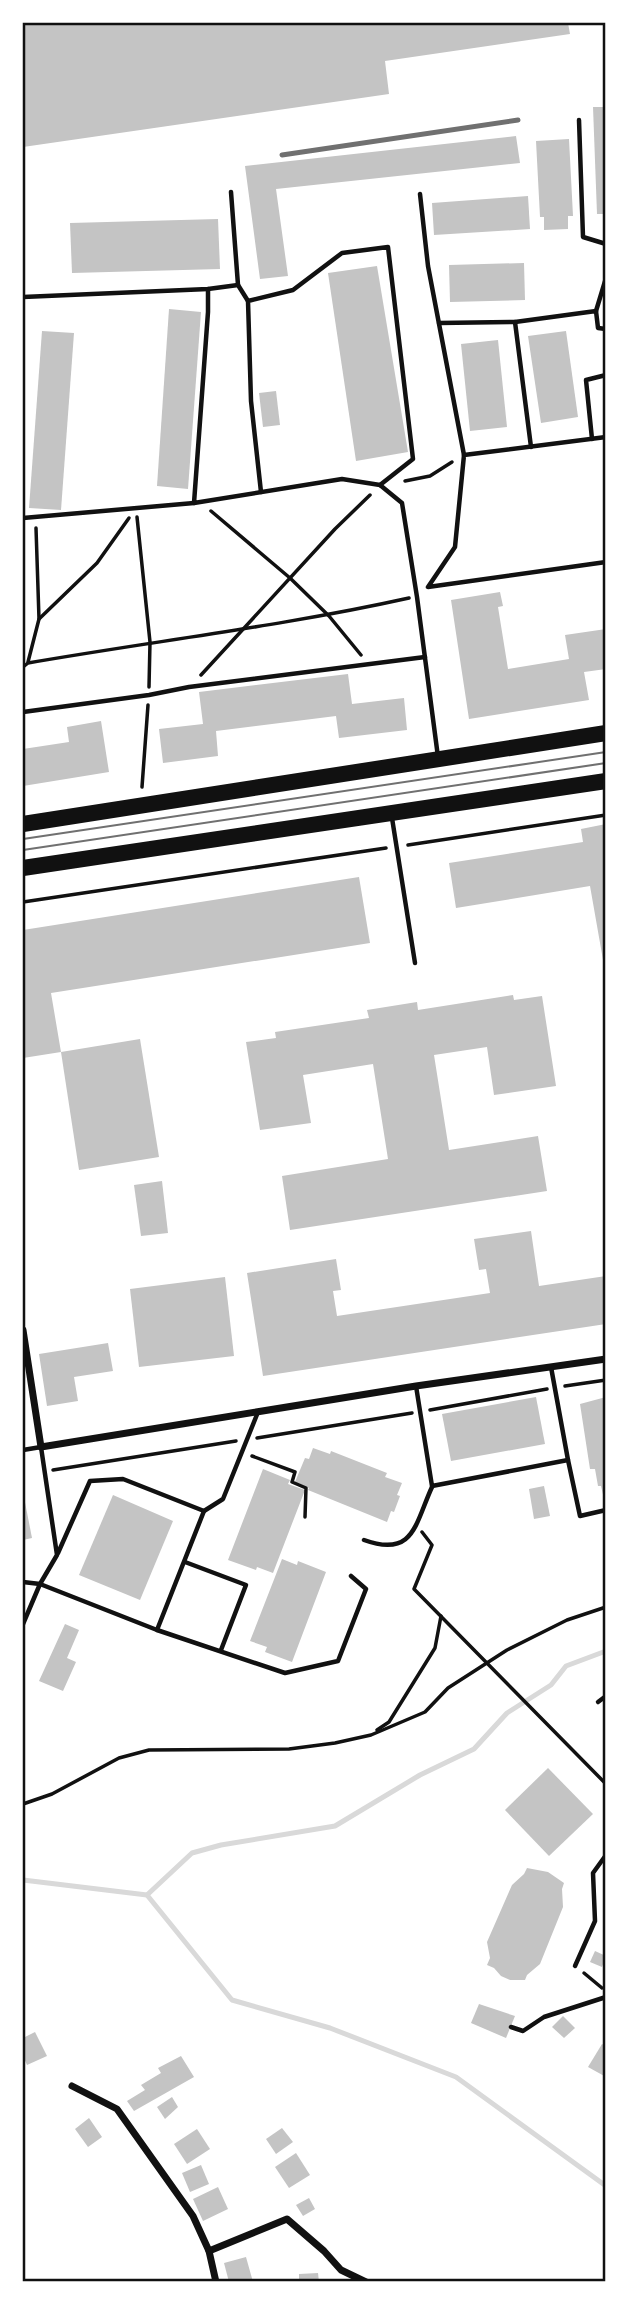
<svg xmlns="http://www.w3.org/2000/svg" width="629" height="2305" font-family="'Roboto Condensed',sans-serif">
  <rect width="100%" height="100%" fill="#fff"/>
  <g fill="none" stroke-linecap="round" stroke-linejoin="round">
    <g stroke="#d9d9d9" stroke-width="5">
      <polyline points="23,1880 147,1895 232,2000 330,2028 456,2077 606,2186"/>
      <polyline points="147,1895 192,1853 221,1845 335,1826 420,1775 474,1749 507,1713 551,1685 566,1666 606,1651"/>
    </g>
  </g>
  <g fill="#c4c4c4">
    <polygon points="23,23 568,23 570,34 385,61 389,94 23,147"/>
    <polygon points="593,107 606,107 606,214 597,214"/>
    <polygon points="516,136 520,163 276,189 288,276 260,279 245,166"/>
    <polygon points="569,139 573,216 568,216 568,229 544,230 544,217 540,217 536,141"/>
    <polygon points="528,196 530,229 434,235 432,203"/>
    <polygon points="218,219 220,269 72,273 70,223"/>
    <polygon points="524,263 525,300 450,302 449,265"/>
    <polygon points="377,266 408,452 356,461 328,273"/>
    <polygon points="169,309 201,312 188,489 157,486"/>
    <polygon points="42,331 74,333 61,510 29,508"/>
    <polygon points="566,331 578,417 541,423 528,336"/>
    <polygon points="498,340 507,427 470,431 461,344"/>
    <polygon points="276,391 280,425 263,427 259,393"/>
    <polygon points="500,592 503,606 498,607 508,669 569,659 565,635 606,629 606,669 584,672 589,700 469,719 451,600"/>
    <polygon points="348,674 352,704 404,698 407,730 339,738 336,716 216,731 218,756 163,763 159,729 203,724 199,692"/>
    <polygon points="101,721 109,772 23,786 23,749 69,742 67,727"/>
    <polygon points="606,824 606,977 590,886 456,908 449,863 583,842 581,829"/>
    <polygon points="359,877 370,943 51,993 61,1052 23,1058 23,930"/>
    <polygon points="513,995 514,1000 542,996 556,1086 494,1095 487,1047 434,1055 449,1150 538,1136 547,1191 290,1230 282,1176 388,1159 373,1064 303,1075 311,1123 260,1130 246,1042 276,1038 275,1032 369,1018 367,1010 417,1002 418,1010"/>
    <polygon points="140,1039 159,1157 79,1170 61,1052"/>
    <polygon points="162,1181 168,1233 141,1236 134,1185"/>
    <polygon points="531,1231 539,1286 606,1276 606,1324 263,1376 247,1273 336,1259 341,1290 333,1291 337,1316 490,1293 486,1269 479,1270 474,1239"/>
    <polygon points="225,1277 234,1356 139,1367 130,1289"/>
    <polygon points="108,1343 113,1371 74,1377 78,1401 47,1406 39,1354"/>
    <polygon points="536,1397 545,1444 451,1461 442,1414"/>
    <polygon points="606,1397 606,1499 604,1499 601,1486 598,1486 595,1469 590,1469 580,1404"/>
    <polygon points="313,1448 330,1454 331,1451 387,1473 385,1477 402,1483 397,1495 400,1496 394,1512 391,1511 387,1522 308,1490 309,1488 295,1482 305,1458 309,1459"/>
    <polygon points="263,1469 290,1480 288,1484 305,1490 273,1573 257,1567 256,1570 228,1560"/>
    <polygon points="544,1486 550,1516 534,1519 529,1489"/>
    <polygon points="23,1492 32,1538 23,1540"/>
    <polygon points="113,1495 173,1521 140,1600 79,1575"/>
    <polygon points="282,1559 297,1565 298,1561 326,1572 292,1662 265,1652 267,1647 250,1641"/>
    <polygon points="65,1624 79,1630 67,1658 76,1662 63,1691 39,1681"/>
    <polygon points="548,1768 593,1814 549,1856 505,1810"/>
    <polygon points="527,1868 548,1872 564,1883 562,1889 563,1907 540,1964 527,1975 525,1980 510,1980 501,1976 494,1968 487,1965 490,1958 487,1942 512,1885 524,1874"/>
    <polygon points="595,1951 606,1956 602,1967 590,1962"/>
    <polygon points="479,2004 515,2016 506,2038 471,2023"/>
    <polygon points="563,2016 575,2028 564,2038 552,2027"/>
    <polygon points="35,2032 47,2056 27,2065 23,2056 23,2038"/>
    <polygon points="602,2044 606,2046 606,2077 588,2067"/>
    <polygon points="181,2056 194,2077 134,2111 127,2101 145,2090 141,2085 161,2073 158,2068"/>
    <polygon points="172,2097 178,2107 165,2119 157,2107"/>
    <polygon points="89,2118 102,2137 88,2147 75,2129"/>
    <polygon points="282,2128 293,2142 276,2154 266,2139"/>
    <polygon points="197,2129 210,2149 187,2164 174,2144"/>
    <polygon points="296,2153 310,2175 289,2188 275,2167"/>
    <polygon points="201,2165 209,2184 190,2192 182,2173"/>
    <polygon points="218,2187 228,2209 203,2221 193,2199"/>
    <polygon points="309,2198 315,2209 303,2216 296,2205"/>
    <polygon points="246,2257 253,2282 229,2282 224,2263"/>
    <polygon points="318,2273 319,2282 299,2282 299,2274"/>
  </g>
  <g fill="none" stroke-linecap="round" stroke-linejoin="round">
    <g stroke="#111" stroke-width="3.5">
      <polyline points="405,481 430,476 452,462"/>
      <polyline points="211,511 290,578 329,616 361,655"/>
      <polyline points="137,517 150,642 149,687"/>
      <polyline points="39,619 97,563 129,518"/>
      <polyline points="28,662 39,619 36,528"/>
      <path d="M23 667 28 663C155 641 283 626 409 598"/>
      <polyline points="201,675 335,529 370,495"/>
      <polyline points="142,787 148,705"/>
      <polyline points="408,845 606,815"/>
      <polyline points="23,902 386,848"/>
      <polyline points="565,1386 606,1380"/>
      <polyline points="430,1410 547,1389"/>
      <polyline points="257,1438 412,1413"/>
      <polyline points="252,1456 295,1472 292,1482 306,1488 305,1517"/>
      <polyline points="53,1470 236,1441"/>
      <polyline points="422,1532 432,1545 414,1589 606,1784"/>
      <polyline points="377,1730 389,1722 435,1648 441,1616"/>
      <polyline points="23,1804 52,1794 119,1758 149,1750 289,1749 335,1743 371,1735 425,1712 448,1688 507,1650 567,1620 606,1607"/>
      <polyline points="584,1973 602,1988"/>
    </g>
    <g stroke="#111" stroke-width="4.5">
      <polyline points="579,120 583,237 606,244"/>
      <polyline points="231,192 238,285"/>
      <polyline points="420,194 428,266 464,455"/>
      <polyline points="208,289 208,312 194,503 342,479 380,485 402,503 417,597 438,757"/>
      <polyline points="23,297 208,289 238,285 248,301"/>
      <polyline points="596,311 606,278"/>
      <polyline points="515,322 531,447"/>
      <polyline points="439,323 515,322 596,311 598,328 606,329"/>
      <polyline points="606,437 464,455 455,547 428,587 606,562"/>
      <polyline points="592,439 586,380 606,375"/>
      <polyline points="261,492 251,401 248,301 293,290 342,253 388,247 413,459 380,485"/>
      <polyline points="23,518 194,503"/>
      <polyline points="23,712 149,695 189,687 425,657"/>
      <polyline points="392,818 415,963"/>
      <polyline points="551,1367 568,1460"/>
      <polyline points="416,1386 432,1486 568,1460 580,1516 606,1510"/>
      <polyline points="23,1450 41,1447 57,1555 40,1584 23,1624"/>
      <path d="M364 1540C414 1558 415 1524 432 1487"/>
      <polyline points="58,1553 90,1481 123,1479 204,1511"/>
      <polyline points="185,1562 246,1585 221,1650"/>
      <polyline points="23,1582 40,1584 157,1630 285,1673 338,1661 366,1589 351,1576"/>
      <polyline points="157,1630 204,1511 223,1499 258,1412"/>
      <polyline points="598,1702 606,1696"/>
      <polyline points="575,1966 595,1921 593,1873 606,1855"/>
      <polyline points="511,2027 523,2031 544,2017 606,1997"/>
    </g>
    <g stroke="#111" stroke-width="7">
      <polyline points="23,1330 41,1447 416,1386 606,1359"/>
      <polyline points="72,2086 117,2109 193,2216 209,2251 216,2282"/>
      <polyline points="209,2251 287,2219 324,2251 341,2270 366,2282"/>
    </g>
    <g stroke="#111" stroke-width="16">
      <polyline points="23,824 606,733"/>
      <polyline points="23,868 606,781"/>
    </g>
    <g stroke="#707070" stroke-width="2">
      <polyline points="23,839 606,752"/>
      <polyline points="23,850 606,763"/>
    </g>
    <polyline stroke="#707070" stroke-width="5" points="282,155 518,120"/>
  </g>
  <rect width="629" height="2305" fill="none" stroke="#ffffff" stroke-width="49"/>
  <rect x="24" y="24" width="580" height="2256" fill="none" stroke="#111" stroke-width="2.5"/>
</svg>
